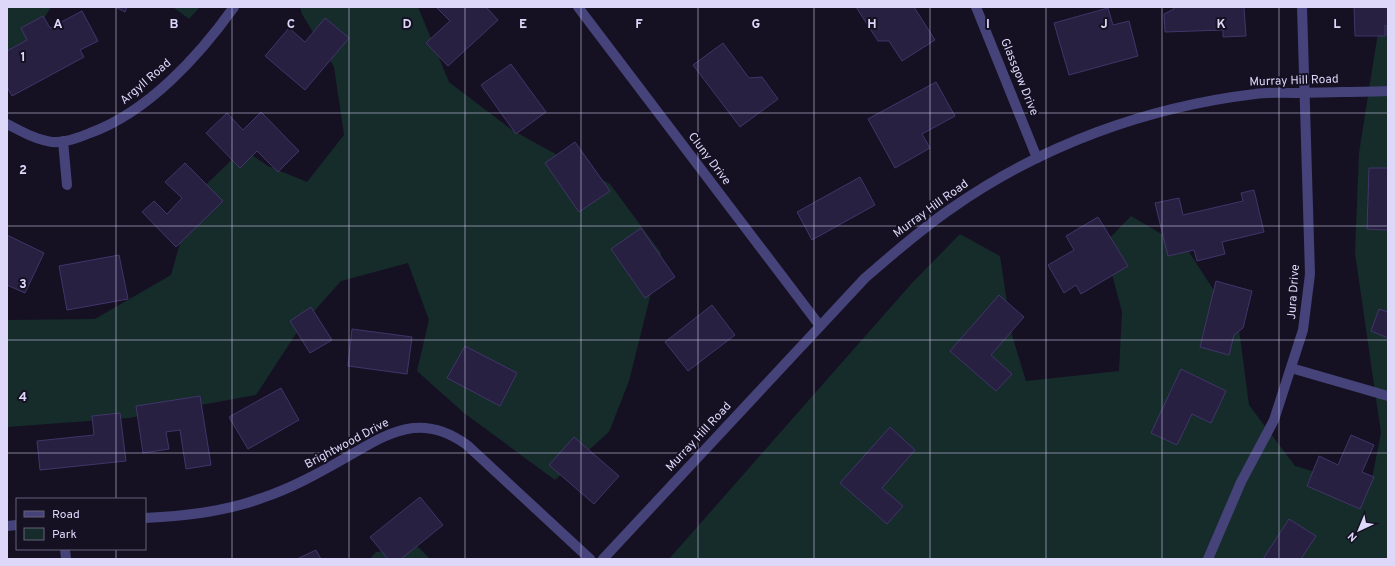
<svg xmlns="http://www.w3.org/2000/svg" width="1395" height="566" font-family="Overpass,sans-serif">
  <rect width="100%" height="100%" fill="#151122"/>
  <g fill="#152c2b">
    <polygon points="7,7 51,7 7,76"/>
    <polygon points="173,7 200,7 189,19"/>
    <polygon points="300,7 418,7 449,82 512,130 610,184 661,253 629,381 609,432 555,480 464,413 417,371 429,320 408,263 341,281 301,326 256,395 129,418 7,427 7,320 95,319 171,275 193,197 243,149 268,166 307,182 344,135 334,67 302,14"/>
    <polygon points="1382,7 1388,7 1388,559 669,559 912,283 960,234 1000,256 1012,335 1026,381 1119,371 1122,312 1104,244 1131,216 1187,249 1239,329 1249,405 1295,466 1370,488 1381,433 1355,253 1359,153"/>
    <polygon points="418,547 430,559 370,559 376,552"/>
  </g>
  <g fill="#272041" stroke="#41356a">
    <polygon points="115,7 127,7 125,12"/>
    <polygon points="436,7 486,7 498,20 448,66 426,43 450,21"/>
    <polygon points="856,7 914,7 935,40 902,61 889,41 878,41"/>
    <polygon points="1173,7 1244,7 1246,36 1223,37 1223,30 1165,32 1164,14 1174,9"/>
    <polygon points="1354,7 1388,7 1388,36 1387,36 1387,26 1385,25 1385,36 1355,36"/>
    <polygon points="1108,8 1113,25 1129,21 1138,56 1069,75 1054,23"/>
    <polygon points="82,11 98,41 80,50 84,57 12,96 7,87 7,51 27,40 21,28 43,16 50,28"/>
    <polygon points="325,18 349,38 305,90 265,56 289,28 305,42"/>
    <polygon points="723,43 749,78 762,77 778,99 740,127 693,65"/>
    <polygon points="511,64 546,112 516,134 481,85"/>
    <polygon points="936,82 955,116 922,134 930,148 895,168 868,119"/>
    <polygon points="261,112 299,151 278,172 257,151 240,168 206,133 227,113 243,130"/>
    <polygon points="575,142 610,191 579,212 545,163"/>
    <polygon points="185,163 223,201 176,247 142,212 154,201 167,214 182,198 165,182"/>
    <polygon points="1369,168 1388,168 1388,230 1367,229"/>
    <polygon points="860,177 875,205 812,240 797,212"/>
    <polygon points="1254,190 1264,232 1222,242 1225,254 1197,261 1194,250 1168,256 1155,203 1179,198 1183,215 1243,201 1241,193"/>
    <polygon points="1098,217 1128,266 1081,294 1076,285 1064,293 1048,265 1074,250 1066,236"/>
    <polygon points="641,228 675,277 645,298 611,249"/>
    <polygon points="7,235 44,253 25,293 7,285"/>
    <polygon points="119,255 128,299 67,310 59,266"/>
    <polygon points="1216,281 1252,291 1243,328 1234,335 1229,355 1200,347"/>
    <polygon points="999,295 1024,317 991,355 1012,374 996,391 950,351"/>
    <polygon points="712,305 735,335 688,371 665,342"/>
    <polygon points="311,307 332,340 310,353 290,321"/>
    <polygon points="1379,309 1388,312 1388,338 1371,331"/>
    <polygon points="352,329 412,337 407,374 348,366"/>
    <polygon points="465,346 517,373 500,406 447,378"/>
    <polygon points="1181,369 1226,391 1211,423 1192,414 1177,445 1151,433"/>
    <polygon points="281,388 299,420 248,449 229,417"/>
    <polygon points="200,396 211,465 186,469 180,430 166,432 169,449 143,453 136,406"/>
    <polygon points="120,413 126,461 40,470 37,441 94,435 92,416"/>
    <polygon points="890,427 915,450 882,488 903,506 887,524 840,483"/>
    <polygon points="1351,435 1374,445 1362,472 1374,477 1360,509 1307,486 1319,456 1338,465"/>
    <polygon points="574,437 619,476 594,504 549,465"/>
    <polygon points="420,497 443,525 401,559 388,559 370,537"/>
    <polygon points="1289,519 1316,536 1301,559 1263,559"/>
    <polygon points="316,550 321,559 297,559"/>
  </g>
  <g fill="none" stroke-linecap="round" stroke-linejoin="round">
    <g stroke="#46437b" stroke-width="10">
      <polyline points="578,7 820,326"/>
      <polyline points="976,7 1037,158"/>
      <path d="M7 124C21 131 36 140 52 142 65 143 78 138 90 133 148 112 199 56 234 7"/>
      <polyline points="63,141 67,185"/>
      <polyline points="1291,368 1388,396"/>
      <path d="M145 518C184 516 224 512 262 498 292 488 319 473 347 457 368 445 389 431 413 428 433 426 452 434 467 445L590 559"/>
      <polyline points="7,526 17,525"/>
      <polyline points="65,549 66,559"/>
      <path d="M603 559 865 278C893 254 921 229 952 208 1042 145 1147 107 1255 94 1268 92 1281 93 1294 93 1325 92 1357 92 1388 91"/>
      <polyline points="1208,559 1241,482 1274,420 1303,330 1310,274 1302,7"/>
    </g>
  </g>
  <path fill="none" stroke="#ddd8fa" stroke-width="1" stroke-opacity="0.55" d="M116 7V499M232 7V559M349 7V559M465 7V559M581 7V559M698 7V559M814 7V559M930 7V559M1046 7V559M1162 7V559M1279 7V559M7 113H1388M7 226H1388M7 340H1388M7 453H1388M116 549V559"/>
  <g text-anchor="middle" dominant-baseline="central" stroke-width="4" stroke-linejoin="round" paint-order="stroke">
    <g font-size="12" fill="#ddd8fa" stroke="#151122">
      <text transform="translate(1019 77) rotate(68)">Glassgow Drive</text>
      <text transform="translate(1294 81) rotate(-2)">Murray Hill Road</text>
      <text transform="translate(146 82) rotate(-41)">Argyll Road</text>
      <text transform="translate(709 159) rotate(53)">Cluny Drive</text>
      <text transform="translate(931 209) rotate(-36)">Murray Hill Road</text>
      <text transform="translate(1294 292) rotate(-86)">Jura Drive</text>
      <text transform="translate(699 437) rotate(-47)">Murray Hill Road</text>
      <text transform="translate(347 444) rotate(-28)">Brightwood Drive</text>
    </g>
  </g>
  <g font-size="13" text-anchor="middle" font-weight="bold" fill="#ddd8fa" stroke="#151122" stroke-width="4" stroke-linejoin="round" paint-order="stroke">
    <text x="58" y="28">A</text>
    <text x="174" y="28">B</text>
    <text x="291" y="28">C</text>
    <text x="407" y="28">D</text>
    <text x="523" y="28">E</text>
    <text x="639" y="28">F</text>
    <text x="756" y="28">G</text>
    <text x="872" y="28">H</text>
    <text x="988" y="28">I</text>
    <text x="1104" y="28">J</text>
    <text x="1221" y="28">K</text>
    <text x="1337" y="28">L</text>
    <text x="23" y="61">1</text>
    <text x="23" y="174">2</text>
    <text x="23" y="288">3</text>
    <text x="23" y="401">4</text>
  </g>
  <rect width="1395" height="566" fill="none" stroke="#ddd8fa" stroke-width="16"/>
  <rect x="16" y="498" width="130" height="52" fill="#151122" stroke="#656178"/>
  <rect x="24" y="511" width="20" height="6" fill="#46437b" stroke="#656178"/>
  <text x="52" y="518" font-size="12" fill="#ddd8fa">Road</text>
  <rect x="24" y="528" width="20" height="12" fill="#152c2b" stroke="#656178"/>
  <text x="52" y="538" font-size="12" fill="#ddd8fa">Park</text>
  <g transform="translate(1359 530) rotate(224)" stroke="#151122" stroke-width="3" paint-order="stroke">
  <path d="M0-3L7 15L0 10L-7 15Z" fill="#ddd8fa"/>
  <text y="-6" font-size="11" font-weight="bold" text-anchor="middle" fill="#ddd8fa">N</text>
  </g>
</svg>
